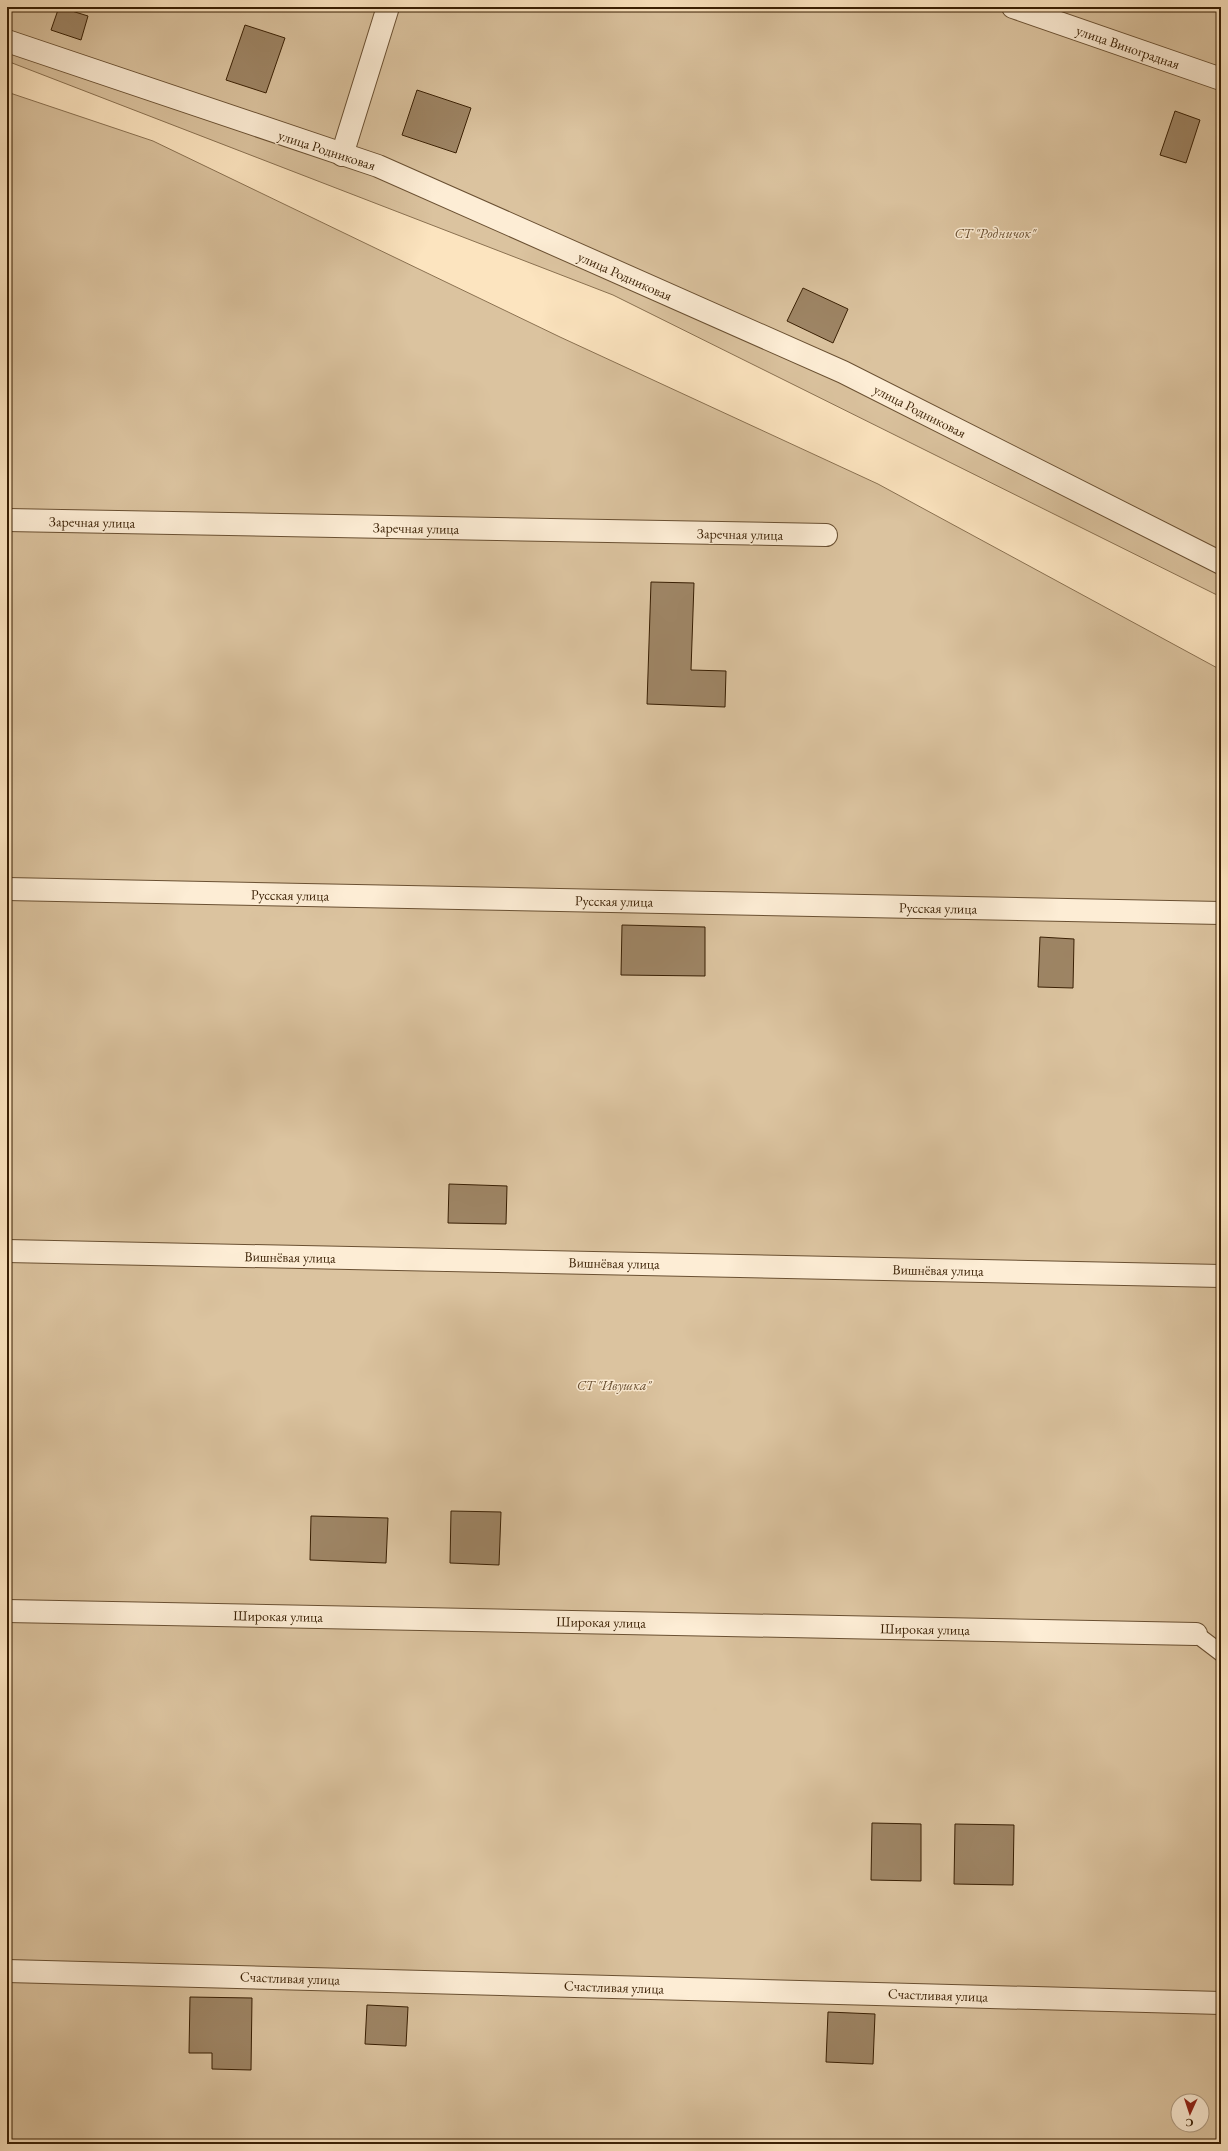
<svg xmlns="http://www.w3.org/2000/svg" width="1228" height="2151" font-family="'EB Garamond',serif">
  <rect width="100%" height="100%" fill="#fce4bf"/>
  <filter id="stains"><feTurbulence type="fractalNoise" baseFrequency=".005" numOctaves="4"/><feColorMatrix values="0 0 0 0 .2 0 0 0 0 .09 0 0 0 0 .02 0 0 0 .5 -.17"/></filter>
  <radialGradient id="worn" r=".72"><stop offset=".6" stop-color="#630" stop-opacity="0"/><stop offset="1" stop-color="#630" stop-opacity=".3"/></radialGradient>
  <g fill="#dbc39f" stroke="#8a7151" fill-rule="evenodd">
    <polygon points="7,7 1221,7 1221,597 613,295 7,61"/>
    <path d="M7 92 153 141 560 337 878 484 1221 670V2144H7ZM1178 2101H1202V2125H1178Z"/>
  </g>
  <g fill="#9e8565" stroke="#391f03">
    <polygon points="59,7 88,16 81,40 51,30"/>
    <polygon points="245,25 285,38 266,93 226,80"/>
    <polygon points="417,90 471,108 456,153 402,135"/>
    <polygon points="1175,111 1200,120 1186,163 1160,155"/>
    <polygon points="803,288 848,309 833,343 787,321"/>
    <polygon points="651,582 694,583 691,670 726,671 725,707 647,704"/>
    <polygon points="622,925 705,927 705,976 621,975"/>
    <polygon points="1040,937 1074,939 1073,988 1038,987"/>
    <polygon points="449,1184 507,1186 506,1224 448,1223"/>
    <polygon points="451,1511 501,1512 499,1565 450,1563"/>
    <polygon points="311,1516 388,1518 386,1563 310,1560"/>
    <polygon points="872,1823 921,1824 921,1881 871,1880"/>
    <polygon points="955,1824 1014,1825 1013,1885 954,1884"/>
    <polygon points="190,1997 252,1998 251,2070 212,2069 212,2053 189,2053"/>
    <polygon points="367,2005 408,2007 406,2046 365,2044"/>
    <polygon points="828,2012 875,2014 873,2064 826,2062"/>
  </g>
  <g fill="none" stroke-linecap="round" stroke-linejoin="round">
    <g stroke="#6a5032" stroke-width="18">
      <polyline id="lane" points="1196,1634 1221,1653"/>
    </g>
    <g stroke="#6a5032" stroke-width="24">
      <g id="street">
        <polyline points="1013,7 1221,79"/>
        <polyline points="7,41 378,166 843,372 1221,563"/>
        <polyline points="342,155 388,7"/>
        <polyline points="7,520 826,535"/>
        <polyline points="7,889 1221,913"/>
        <polyline points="7,1251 1221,1276"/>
        <polyline points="7,1611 1196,1634"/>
        <polyline points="7,1971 1221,2003"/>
      </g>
    </g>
    <use href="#lane" stroke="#fdedd5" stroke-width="16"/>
    <use href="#street" stroke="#fdedd5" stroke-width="22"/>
  </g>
  <g text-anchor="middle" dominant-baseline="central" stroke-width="3" stroke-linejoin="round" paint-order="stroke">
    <g font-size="14" fill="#391f03" stroke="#fdedd5">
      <text transform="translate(1128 47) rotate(19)">улица Виноградная</text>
      <text transform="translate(327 150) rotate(18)">улица Родниковая</text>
      <text transform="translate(625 276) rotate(24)">улица Родниковая</text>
      <text transform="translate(920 411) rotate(27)">улица Родниковая</text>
      <text transform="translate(92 522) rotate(1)">Заречная улица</text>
      <text transform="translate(416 528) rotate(1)">Заречная улица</text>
      <text transform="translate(740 534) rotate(1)">Заречная улица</text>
      <text transform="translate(290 895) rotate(1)">Русская улица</text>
      <text transform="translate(614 901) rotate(1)">Русская улица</text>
      <text transform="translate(938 908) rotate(1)">Русская улица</text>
      <text transform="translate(290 1257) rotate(1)">Вишнёвая улица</text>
      <text transform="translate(614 1263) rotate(1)">Вишнёвая улица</text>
      <text transform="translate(938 1270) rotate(1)">Вишнёвая улица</text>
      <text transform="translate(278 1616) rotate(1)">Широкая улица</text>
      <text transform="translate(601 1622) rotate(1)">Широкая улица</text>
      <text transform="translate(925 1629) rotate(1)">Широкая улица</text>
      <text transform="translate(290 1978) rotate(2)">Счастливая улица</text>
      <text transform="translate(614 1987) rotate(2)">Счастливая улица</text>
      <text transform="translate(938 1995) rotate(2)">Счастливая улица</text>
    </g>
    <g font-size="14" font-style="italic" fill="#6a5032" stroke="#fdedd5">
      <text x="995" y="233">СТ "Родничок"</text>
      <text x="614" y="1385">СТ "Ивушка"</text>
    </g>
  </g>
  <rect width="1228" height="2151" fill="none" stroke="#fce4bf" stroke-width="24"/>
  <rect x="8" y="8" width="1212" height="2135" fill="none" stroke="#391f03" stroke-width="2"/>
  <rect x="12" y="12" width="1204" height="2127" fill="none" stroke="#391f03"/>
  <g transform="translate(1190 2113) rotate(183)"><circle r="19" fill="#fdedd5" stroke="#af9b81"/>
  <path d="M0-3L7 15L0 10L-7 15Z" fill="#8f2418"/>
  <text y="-6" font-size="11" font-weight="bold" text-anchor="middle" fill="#391f03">С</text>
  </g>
  <rect width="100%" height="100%" filter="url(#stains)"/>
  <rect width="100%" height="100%" fill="url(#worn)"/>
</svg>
